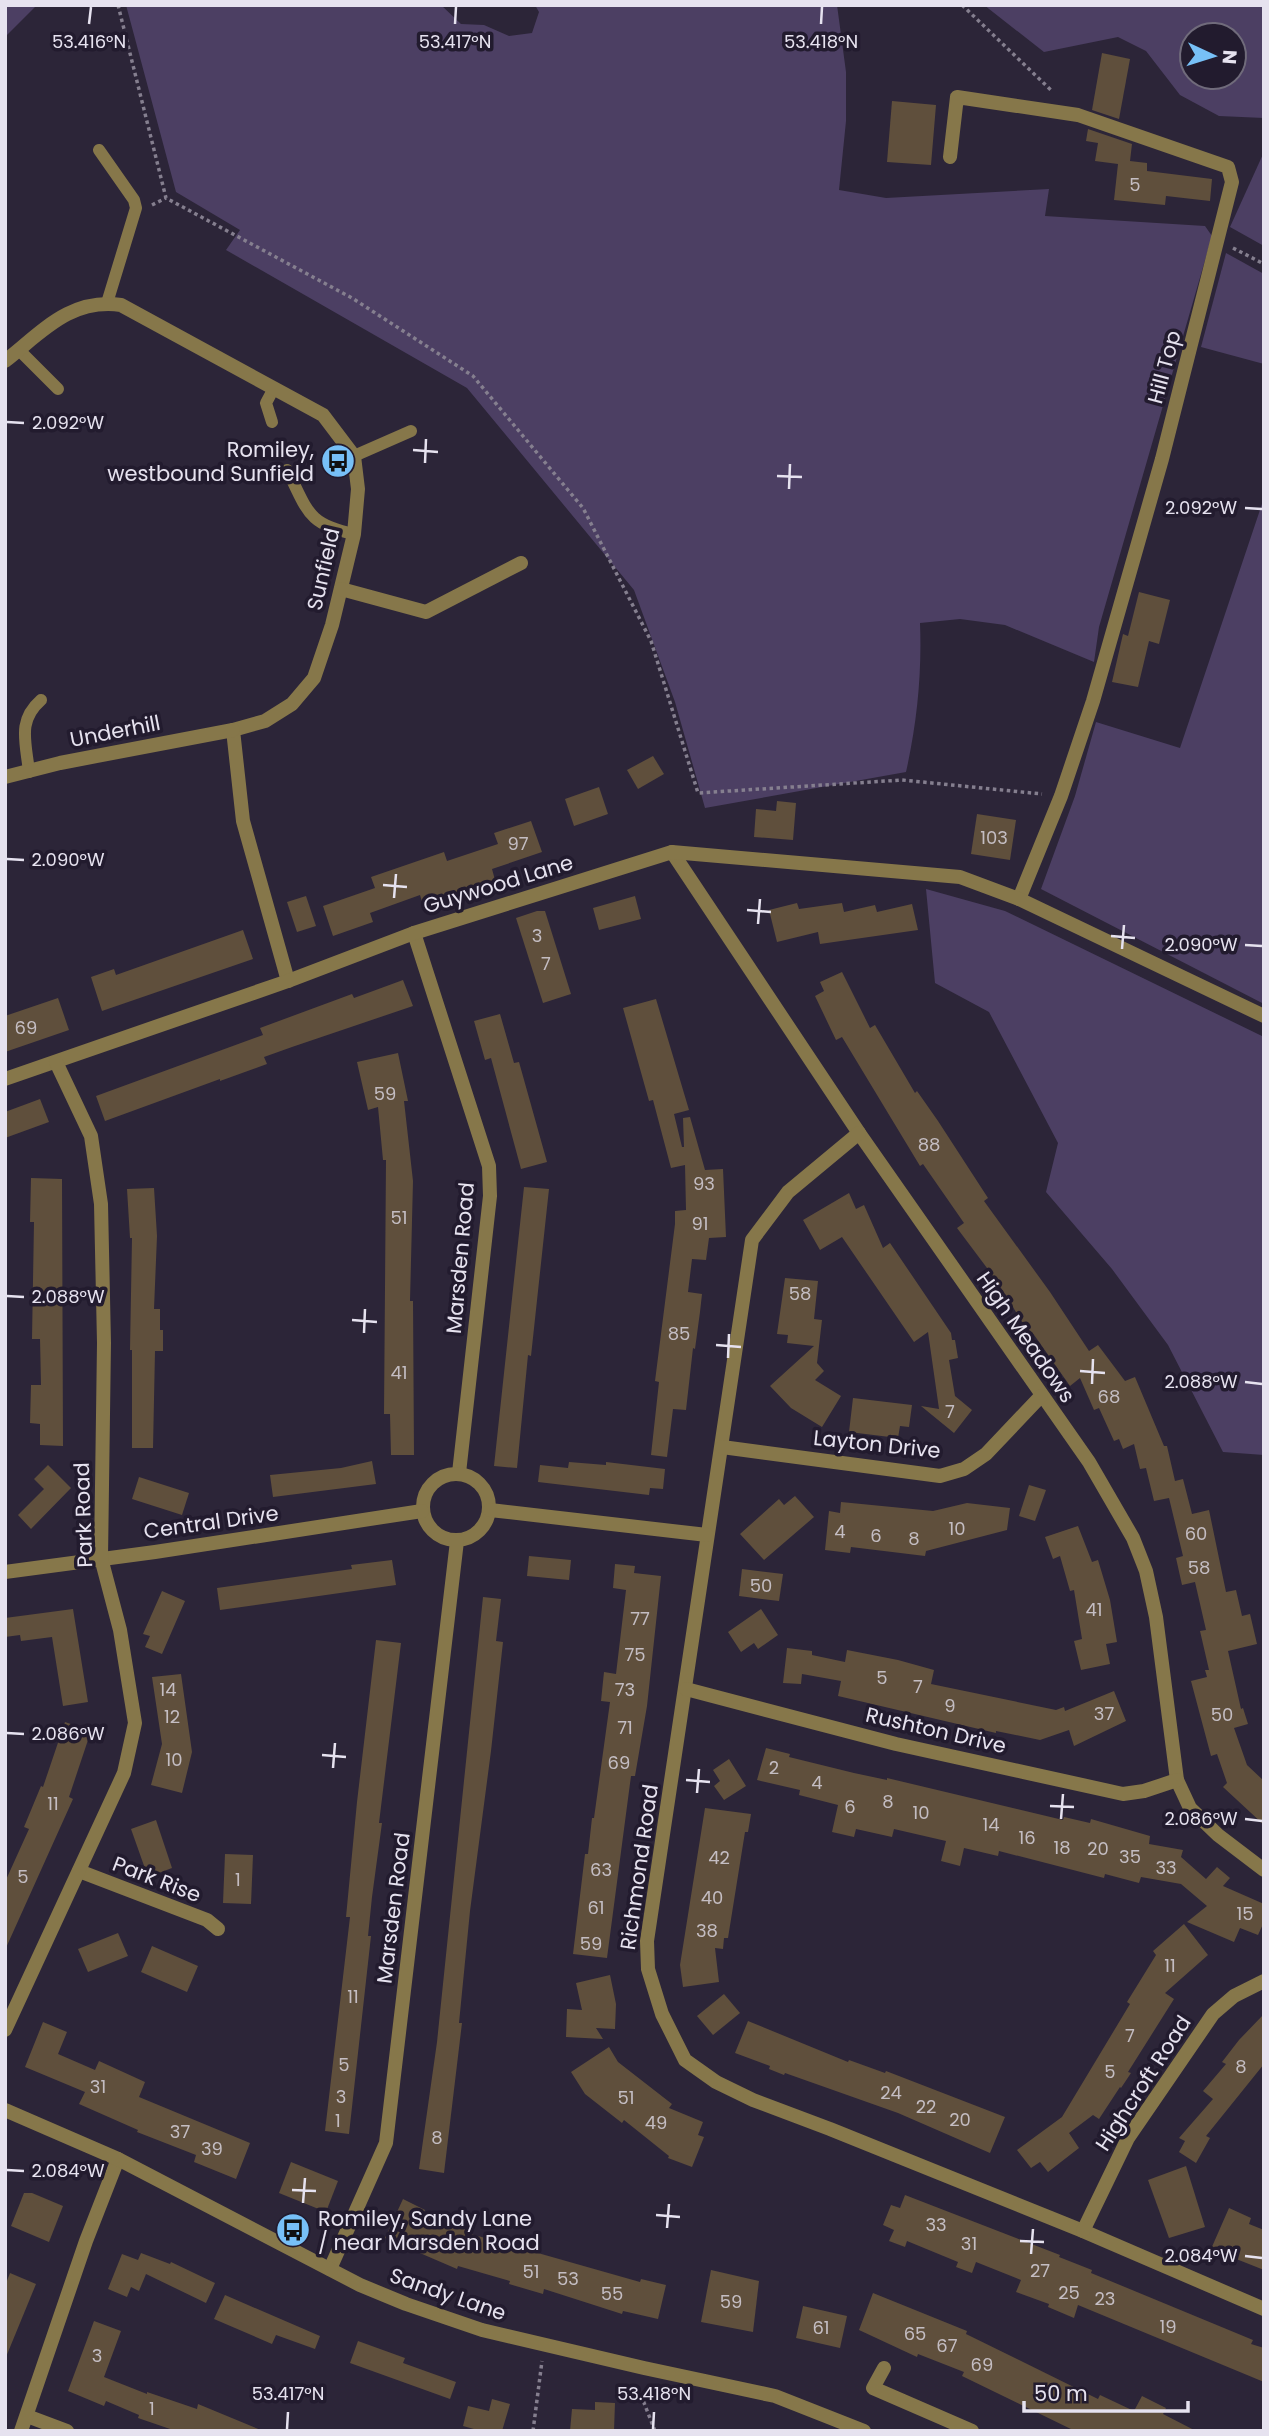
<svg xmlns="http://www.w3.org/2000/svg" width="1269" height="2436" font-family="Poppins,sans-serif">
  <rect width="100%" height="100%" fill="#2c2538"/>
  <g fill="#4c3f63" fill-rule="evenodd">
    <polygon points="5,5 37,5 5,37"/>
    <path d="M126 5H441L461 24 484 25 509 36 532 33 539 12 535 5H837L846 72V121L839 190 886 198 1049 189 1045 216 1205 226 1212 236 1099 627 1094 662 1005 625 960 619 920 623C922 674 917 723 906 772L705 808 675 702 634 590 467 388 226 250 240 230 176 192Z"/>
    <path d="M984 5H1264V118L1219 116 1180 95 1146 51 1118 37 1044 52ZM1192 35H1234V77H1192Z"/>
    <polygon points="1264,152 1264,246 1230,227"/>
    <polygon points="1226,253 1264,274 1264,364 1201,347"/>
    <polygon points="1264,498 1264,1004 1041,889 1075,796 1096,722 1180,748"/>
    <polygon points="926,889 1005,911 1264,1037 1264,1455 1223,1452 1168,1345 1112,1269 1046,1192 1058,1143 989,1012 935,983"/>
  </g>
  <g fill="#5f4f3c">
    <polygon points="1102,53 1130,59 1119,119 1092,110"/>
    <polygon points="892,101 936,105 931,165 887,162"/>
    <polygon points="1088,129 1132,144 1130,161 1147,163 1147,171 1212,179 1210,201 1166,196 1165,205 1114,200 1118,164 1095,161 1098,143 1086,141"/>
    <polygon points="1139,592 1170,600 1159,644 1149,641 1138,687 1112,682 1123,634 1128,636"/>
    <polygon points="653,756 664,774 638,789 627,770"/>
    <polygon points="599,787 608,814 574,826 565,799"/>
    <polygon points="777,801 796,803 793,840 754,837 756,809 776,811"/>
    <polygon points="977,814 1016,820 1010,860 971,854"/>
    <polygon points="531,821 542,852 492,869 495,880 423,905 420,895 370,913 373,922 333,936 323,906 375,888 371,877 444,852 447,861 498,844 494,833"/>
    <polygon points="306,896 316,926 297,932 287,902"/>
    <polygon points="635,896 641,919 599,930 593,908"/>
    <polygon points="797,903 799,909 842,903 844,912 875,905 877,912 912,904 918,930 820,944 818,932 777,942 769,910"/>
    <polygon points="537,911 545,911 571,994 543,1003 516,918"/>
    <polygon points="243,930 253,959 102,1011 91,977 114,969 116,975"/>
    <polygon points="842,972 870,1028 875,1025 915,1093 917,1091 938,1121 988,1198 984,1201 1050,1292 1089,1351 1098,1345 1125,1381 1135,1377 1164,1446 1167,1446 1175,1481 1183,1479 1192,1514 1209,1510 1226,1592 1236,1590 1242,1616 1250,1614 1257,1644 1228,1651 1241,1709 1243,1708 1248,1724 1234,1728 1247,1765 1264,1781 1264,1825 1223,1787 1227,1783 1217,1754 1211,1756 1191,1681 1207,1677 1205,1670 1209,1670 1200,1631 1206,1630 1195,1582 1182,1585 1176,1558 1183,1556 1169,1498 1154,1501 1146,1468 1140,1469 1134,1444 1123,1449 1119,1439 1114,1441 1099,1408 1094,1410 1080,1378 1070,1386 1032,1332 1029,1333 996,1280 957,1228 964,1223 923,1164 920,1166 842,1037 836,1040 815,996 824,991 820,982"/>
    <polygon points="403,980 413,1006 292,1047 264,1057 267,1064 220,1081 220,1079 105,1121 96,1096 263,1035 260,1028 352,994 354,998"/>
    <polygon points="58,998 69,1030 5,1052 5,1016"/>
    <polygon points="656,999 689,1110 674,1114 682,1147 684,1147 683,1118 690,1117 705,1170 723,1169 726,1237 709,1238 706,1260 692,1259 688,1292 702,1294 700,1312 695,1349 693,1348 686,1410 673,1409 667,1457 651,1455 659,1382 655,1381 675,1224 675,1211 686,1210 685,1165 671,1168 653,1100 649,1101 623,1008"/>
    <polygon points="500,1014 514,1063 519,1062 547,1162 521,1169 491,1058 485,1060 474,1021"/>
    <polygon points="398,1053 408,1101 404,1101 413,1181 410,1301 413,1301 414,1455 391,1455 390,1414 384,1414 386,1160 383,1160 378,1107 368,1110 357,1062"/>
    <polygon points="40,1099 49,1122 5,1138 5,1112"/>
    <polygon points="31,1178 62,1179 63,1446 40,1445 40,1424 30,1423 31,1385 41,1385 40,1339 32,1339 34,1222 30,1222"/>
    <polygon points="524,1187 549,1189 531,1356 528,1355 517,1468 494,1466"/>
    <polygon points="154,1188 157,1236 154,1309 160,1309 160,1330 163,1330 163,1351 155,1351 153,1448 132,1448 132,1350 130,1350 132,1238 130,1238 127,1189"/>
    <polygon points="849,1193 856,1209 864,1205 883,1248 890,1243 951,1333 952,1340 955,1340 958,1358 949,1360 955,1396 972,1410 954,1433 921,1406 939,1409 928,1332 914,1342 842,1237 820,1250 803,1220"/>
    <polygon points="785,1278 818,1281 814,1319 822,1320 817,1363 824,1371 815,1380 841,1396 822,1427 791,1408 770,1386 814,1346 787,1343 788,1335 777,1334"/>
    <polygon points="853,1398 912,1405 909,1427 900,1426 898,1438 849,1432"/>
    <polygon points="372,1461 376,1484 273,1497 270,1475 341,1468"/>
    <polygon points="569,1462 606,1465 606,1462 665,1469 663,1489 650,1488 649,1495 538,1482 540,1465 568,1468"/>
    <polygon points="48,1465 71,1488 31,1529 18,1515 44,1489 34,1479"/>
    <polygon points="139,1477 189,1493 182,1515 132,1499"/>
    <polygon points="1029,1485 1046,1490 1035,1521 1019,1516"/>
    <polygon points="795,1496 814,1517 764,1560 740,1534 779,1499 784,1505"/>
    <polygon points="841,1502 933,1511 967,1503 1010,1508 1007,1530 926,1551 925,1556 851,1547 850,1553 825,1550 829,1511 840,1513"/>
    <polygon points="1078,1526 1092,1562 1098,1560 1110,1600 1117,1642 1106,1644 1110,1664 1081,1670 1074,1641 1082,1639 1074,1590 1070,1591 1060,1556 1053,1559 1045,1537"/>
    <polygon points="529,1556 571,1560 569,1580 527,1576"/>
    <polygon points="392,1560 396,1585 220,1610 217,1588 352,1569 351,1565"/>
    <polygon points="615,1564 635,1566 634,1573 661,1576 647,1706 635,1776 631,1776 607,1958 573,1954 585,1854 588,1854 592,1818 594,1818 610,1702 601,1701 604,1672 616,1674 626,1590 613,1588"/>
    <polygon points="742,1569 783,1574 779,1601 739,1596"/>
    <polygon points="162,1591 185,1601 162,1654 145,1647 150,1636 143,1634"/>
    <polygon points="483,1597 501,1599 496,1641 503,1642 491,1751 470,1911 459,2023 462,2023 444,2173 419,2169 437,2042"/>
    <polygon points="73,1609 88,1702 63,1706 52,1637 21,1641 20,1635 5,1637 5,1618"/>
    <polygon points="761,1609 778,1635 758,1649 754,1643 741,1652 728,1632"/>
    <polygon points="376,1640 401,1643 379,1823 382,1823 372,1897 368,1936 371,1936 349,2134 325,2131 350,1917 346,1917 357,1802"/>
    <polygon points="787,1648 812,1651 812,1655 845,1662 847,1650 898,1660 934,1670 931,1684 1056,1710 1064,1707 1065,1711 1114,1691 1126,1721 1074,1746 1069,1730 1040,1740 996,1731 996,1733 838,1696 841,1681 802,1674 801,1684 783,1683"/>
    <polygon points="181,1674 192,1752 182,1793 151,1785 162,1744 152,1677"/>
    <polygon points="65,1722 91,1731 69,1797 73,1799 5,1950 5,1882 29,1829 24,1827 41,1786 43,1787"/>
    <polygon points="766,1748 790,1754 789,1757 854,1773 887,1780 887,1778 1063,1820 1064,1817 1090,1823 1091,1819 1150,1836 1149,1844 1183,1850 1181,1857 1206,1879 1217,1867 1230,1878 1223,1886 1264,1904 1264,1922 1258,1935 1240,1928 1234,1942 1187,1922 1207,1906 1181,1884 1141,1877 1139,1883 1105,1874 1104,1878 999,1851 998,1856 964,1848 960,1866 941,1861 946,1841 894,1829 892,1837 856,1829 854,1837 832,1832 838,1805 799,1795 800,1790 757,1780"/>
    <polygon points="729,1759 746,1786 724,1800 714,1786 720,1781 713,1770"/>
    <polygon points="705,1808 751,1814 748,1832 745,1832 728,1938 724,1938 723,1949 715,1948 719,1982 683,1987 680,1965"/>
    <polygon points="156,1820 172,1868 148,1877 131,1829"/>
    <polygon points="225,1854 253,1855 251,1904 223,1903"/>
    <polygon points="1184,1924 1208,1955 1165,1993 1174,1999 1128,2072 1131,2073 1121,2088 1120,2087 1099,2119 1093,2115 1069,2133 1079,2148 1048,2172 1040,2162 1031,2168 1017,2150 1062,2117 1130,2004 1127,2002 1156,1955 1153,1951"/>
    <polygon points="118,1933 128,1956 88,1972 78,1949"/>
    <polygon points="152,1946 198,1966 187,1992 141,1972"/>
    <polygon points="610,1975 616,2004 615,2029 596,2028 603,2039 566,2037 567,2009 582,2010 576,1983"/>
    <polygon points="724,1994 740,2013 713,2035 697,2016"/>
    <polygon points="1264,2014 1264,2064 1206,2136 1210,2138 1196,2163 1179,2152 1185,2141 1179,2138 1213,2099 1203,2091 1226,2064 1222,2062 1239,2040"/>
    <polygon points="748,2021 848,2062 849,2060 885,2073 886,2071 1005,2117 990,2153 898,2113 785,2073 784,2075 769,2069 770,2066 735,2053"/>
    <polygon points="43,2022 67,2032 58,2054 95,2070 99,2061 145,2082 139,2097 250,2143 236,2179 194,2162 196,2155 137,2132 138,2130 79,2104 85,2092 25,2067"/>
    <polygon points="609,2047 618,2062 672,2104 669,2108 703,2122 698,2135 704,2137 692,2167 668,2158 669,2156 624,2120 622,2123 585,2094 571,2072"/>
    <polygon points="291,2162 338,2181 326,2212 279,2193"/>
    <polygon points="1186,2166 1205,2227 1169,2238 1148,2180"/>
    <polygon points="24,2193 32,2193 63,2206 49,2242 11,2226"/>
    <polygon points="905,2195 1060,2255 1059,2257 1092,2270 1091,2273 1253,2340 1251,2344 1264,2348 1264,2382 1078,2305 1074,2318 1048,2307 1049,2304 1016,2292 1021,2280 976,2262 972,2273 956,2267 958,2262 907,2241 905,2247 889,2241 894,2230 883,2225 891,2205 900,2208"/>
    <polygon points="403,2199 425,2210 424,2212 472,2231 471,2234 640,2282 641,2279 666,2285 658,2319 623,2311 622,2314 544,2289 543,2294 509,2284 510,2281 458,2266 457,2269 385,2238"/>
    <polygon points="1229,2208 1251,2218 1249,2224 1264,2230 1264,2270 1211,2249"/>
    <polygon points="141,2253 170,2264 171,2262 215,2283 206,2303 146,2274 139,2291 131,2287 127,2297 108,2289 122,2254 138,2260"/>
    <polygon points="711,2270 759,2281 753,2332 701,2322"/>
    <polygon points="10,2273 36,2284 6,2357 5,2286"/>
    <polygon points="873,2293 967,2331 966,2334 1098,2399 1100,2395 1134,2411 1142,2396 1166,2408 1163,2414 1196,2431 1075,2431 962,2376 964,2372 918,2354 917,2357 859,2330"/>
    <polygon points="225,2295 320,2336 315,2349 276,2335 272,2344 214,2319"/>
    <polygon points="803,2306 847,2316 840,2348 796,2338"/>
    <polygon points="94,2321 121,2331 104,2377 147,2394 147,2392 197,2409 198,2404 263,2431 176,2431 138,2418 139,2415 106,2401 104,2406 68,2391"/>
    <polygon points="358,2341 405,2358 403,2363 456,2382 450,2399 350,2363"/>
    <polygon points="492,2399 510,2404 502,2431 481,2431 463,2426 468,2406 489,2411"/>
    <polygon points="595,2402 615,2403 614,2431 570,2431 572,2409 595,2410"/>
  </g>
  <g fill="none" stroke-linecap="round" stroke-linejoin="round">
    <g stroke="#857f8f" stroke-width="3.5" stroke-dasharray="3.5 3.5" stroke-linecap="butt">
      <polyline points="118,5 166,198 352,298 473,376 583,508 651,641 698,793 902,780 1042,794"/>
      <polyline points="962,5 1053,92"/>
      <polyline points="152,205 166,198"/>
      <polyline points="1233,248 1264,264"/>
      <polyline points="641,2395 655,2431"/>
      <polyline points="533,2431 542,2361"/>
    </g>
    <g stroke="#86774a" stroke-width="12">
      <polyline points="99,150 134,200 136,208 107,303"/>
      <polyline points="19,350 58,389"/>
      <polyline points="272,422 266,403 274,388"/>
      <polyline points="354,456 411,431"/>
      <path d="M287 470C308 510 306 524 354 534"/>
      <path d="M29 772C26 742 17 721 41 700"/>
    </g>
    <g stroke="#86774a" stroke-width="14">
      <polyline points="950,157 957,97 1078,115 1228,167 1232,182 1162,459 1093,701 1061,796 1019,899"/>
      <path d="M5 361C42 332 70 298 121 305L323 415 354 456 358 489 354 534 332 625 314 678 292 704 265 721 233 730 243 821 288 981"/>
      <polyline points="341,589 426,612 521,563"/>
      <polyline points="5,777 60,763 233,730"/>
      <polyline points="672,852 859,1133 1089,1462 1133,1538 1146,1571 1156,1617 1177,1780 1190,1808 1218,1835 1264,1870"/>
      <polyline points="414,933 489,1166 490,1196 459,1473"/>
      <polyline points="5,1079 288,981 414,933 672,852 960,877 1019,899 1264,1016"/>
      <polyline points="859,1133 788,1192 752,1240 647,1941 648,1969 662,2014 685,2060 716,2082 753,2100 830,2129 1083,2231 1264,2309"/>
      <polyline points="722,1447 940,1476 964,1469 986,1454 1041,1396"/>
      <circle cx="456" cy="1507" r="33"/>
      <polyline points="490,1510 707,1535"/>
      <polyline points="5,1572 155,1552 422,1511"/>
      <polyline points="686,1689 896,1744 1123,1794 1144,1791 1177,1780"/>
      <polyline points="79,1871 207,1920 218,1929"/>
      <polyline points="5,2030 124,1773 135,1723 120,1630 101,1558 104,1343 101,1204 91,1136 56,1062"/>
      <polyline points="1083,2231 1128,2138 1213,2014 1234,1996 1264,1981"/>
      <polyline points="330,2269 386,2143 457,1541"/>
      <polyline points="884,2368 873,2388 972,2431"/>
      <polyline points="27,2416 67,2431"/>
      <polyline points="21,2431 86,2241 118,2159"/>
    </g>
    <polyline stroke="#86774a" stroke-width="14" points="5,2110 118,2159 360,2285 406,2304 482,2330 644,2368 775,2396 864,2431"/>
  </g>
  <path fill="none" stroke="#e6e2ef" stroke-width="2.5" d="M89 24 91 7M455 24 456 7M821 24 822 7M7 422 24 423M413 450 438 452M425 463 426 439M777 476 802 477M789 489 790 464M1245 508 1262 509M7 859 24 860M383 885 407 887M394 898 396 874M747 910 771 912M758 924 760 899M1111 936 1135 938M1245 945 1262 946M1122 949 1124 925M7 1296 24 1297M352 1320 377 1322M364 1333 365 1309M716 1345 741 1347M728 1358 729 1334M1080 1371 1105 1373M1245 1382 1262 1384M1092 1384 1093 1359M7 1733 24 1734M322 1755 346 1757M333 1768 335 1743M686 1780 710 1782M697 1793 699 1769M1050 1806 1074 1807M1061 1819 1063 1794M1245 1819 1262 1821M7 2170 24 2171M292 2190 316 2191M303 2203 305 2178M656 2215 680 2217M667 2228 669 2204M1020 2241 1044 2242M1031 2254 1033 2229M1245 2256 1262 2258M287 2429 288 2412M653 2429 654 2412"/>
  <defs>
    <g id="bus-disc" transform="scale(1.75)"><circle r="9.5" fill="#77c0f7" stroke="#221b2e"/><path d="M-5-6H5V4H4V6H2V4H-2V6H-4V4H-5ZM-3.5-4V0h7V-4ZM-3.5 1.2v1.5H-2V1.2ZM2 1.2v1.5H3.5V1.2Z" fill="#111"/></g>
  </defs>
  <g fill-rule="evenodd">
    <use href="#bus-disc" x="338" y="461"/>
    <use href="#bus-disc" x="293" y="2230"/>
  </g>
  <g text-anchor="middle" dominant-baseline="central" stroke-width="7" stroke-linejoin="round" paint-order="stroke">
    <g font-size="18" fill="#c4bdc2">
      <text x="1135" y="184">5</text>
      <text x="994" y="837">103</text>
      <text x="518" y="843">97</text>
      <text x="537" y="935">3</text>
      <text x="546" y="963">7</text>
      <text x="26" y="1027">69</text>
      <text x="385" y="1093">59</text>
      <text x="929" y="1144">88</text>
      <text x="704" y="1183">93</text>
      <text x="399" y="1217">51</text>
      <text x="700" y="1223">91</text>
      <text x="800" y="1293">58</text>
      <text x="679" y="1333">85</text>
      <text x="399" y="1372">41</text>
      <text x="1109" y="1396">68</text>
      <text x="950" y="1411">7</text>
      <text x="957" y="1528">10</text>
      <text x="840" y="1531">4</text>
      <text x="1196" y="1533">60</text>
      <text x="876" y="1535">6</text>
      <text x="914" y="1538">8</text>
      <text x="1199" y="1567">58</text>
      <text x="761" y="1585">50</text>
      <text x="1094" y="1609">41</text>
      <text x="640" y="1618">77</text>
      <text x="635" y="1654">75</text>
      <text x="882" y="1677">5</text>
      <text x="918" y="1686">7</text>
      <text x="168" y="1689">14</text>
      <text x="625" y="1689">73</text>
      <text x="950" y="1705">9</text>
      <text x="1104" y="1713">37</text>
      <text x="1222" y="1714">50</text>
      <text x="172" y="1716">12</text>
      <text x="625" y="1727">71</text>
      <text x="174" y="1759">10</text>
      <text x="619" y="1762">69</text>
      <text x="774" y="1767">2</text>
      <text x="817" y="1782">4</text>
      <text x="888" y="1801">8</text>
      <text x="53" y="1803">11</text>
      <text x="850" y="1806">6</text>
      <text x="921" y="1812">10</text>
      <text x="991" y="1824">14</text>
      <text x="1027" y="1837">16</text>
      <text x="1062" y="1847">18</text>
      <text x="1098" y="1848">20</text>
      <text x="1130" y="1856">35</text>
      <text x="719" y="1857">42</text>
      <text x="1166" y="1867">33</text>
      <text x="601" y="1869">63</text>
      <text x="23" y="1876">5</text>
      <text x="238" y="1879">1</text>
      <text x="712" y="1897">40</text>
      <text x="596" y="1907">61</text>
      <text x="1245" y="1913">15</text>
      <text x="707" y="1930">38</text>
      <text x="591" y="1943">59</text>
      <text x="1170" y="1965">11</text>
      <text x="353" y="1996">11</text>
      <text x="1130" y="2035">7</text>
      <text x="344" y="2064">5</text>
      <text x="1241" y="2066">8</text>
      <text x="1110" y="2071">5</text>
      <text x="98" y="2086">31</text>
      <text x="891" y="2092">24</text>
      <text x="341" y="2096">3</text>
      <text x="626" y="2097">51</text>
      <text x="926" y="2106">22</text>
      <text x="960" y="2119">20</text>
      <text x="338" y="2120">1</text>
      <text x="656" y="2122">49</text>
      <text x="180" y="2131">37</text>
      <text x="437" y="2137">8</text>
      <text x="212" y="2148">39</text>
      <text x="936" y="2224">33</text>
      <text x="969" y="2243">31</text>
      <text x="1040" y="2270">27</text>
      <text x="531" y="2271">51</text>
      <text x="568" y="2278">53</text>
      <text x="1069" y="2292">25</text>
      <text x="612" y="2293">55</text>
      <text x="1105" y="2298">23</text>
      <text x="731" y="2301">59</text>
      <text x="1168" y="2326">19</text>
      <text x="821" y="2327">61</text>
      <text x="915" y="2333">65</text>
      <text x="947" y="2345">67</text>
      <text x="97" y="2355">3</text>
      <text x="982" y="2364">69</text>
      <text x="152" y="2408">1</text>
    </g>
    <g font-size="21" fill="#e6e2ef" stroke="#221b2e">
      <text transform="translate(1164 367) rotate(-75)">Hill Top</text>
      <text transform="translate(323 569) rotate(-77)">Sunfield</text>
      <text transform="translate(115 731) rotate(-11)">Underhill</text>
      <text transform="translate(498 884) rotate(-17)">Guywood Lane</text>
      <text transform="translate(460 1258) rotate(-85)">Marsden Road</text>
      <text transform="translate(1026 1337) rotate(55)">High Meadows</text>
      <text transform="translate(877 1444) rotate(6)">Layton Drive</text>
      <text transform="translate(83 1515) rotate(-92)">Park Road</text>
      <text transform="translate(211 1522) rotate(-8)">Central Drive</text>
      <text transform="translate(936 1730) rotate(13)">Rushton Drive</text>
      <text transform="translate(639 1867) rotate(-82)">Richmond Road</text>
      <text transform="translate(157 1879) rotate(21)">Park Rise</text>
      <text transform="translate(393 1908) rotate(-83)">Marsden Road</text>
      <text transform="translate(1143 2083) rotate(-57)">Highcroft Road</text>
      <text transform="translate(448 2294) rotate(19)">Sandy Lane</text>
    </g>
    <g font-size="21" fill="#e6e2ef" stroke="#221b2e" text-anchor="end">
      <text x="314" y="449">Romiley,<tspan x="314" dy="24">westbound Sunfield</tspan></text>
      <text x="318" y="2218" text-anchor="start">Romiley, Sandy Lane<tspan x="318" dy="24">/ near Marsden Road</tspan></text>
    </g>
  </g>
  <g font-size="18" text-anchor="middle" fill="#e6e2ef" stroke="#221b2e" stroke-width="7" stroke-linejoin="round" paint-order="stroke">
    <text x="89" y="48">53.416°N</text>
    <text x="455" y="48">53.417°N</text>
    <text x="821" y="48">53.418°N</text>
    <text x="68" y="429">2.092°W</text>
    <text x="1201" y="514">2.092°W</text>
    <text x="68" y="866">2.090°W</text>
    <text x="1201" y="951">2.090°W</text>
    <text x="68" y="1303">2.088°W</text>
    <text x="1201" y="1388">2.088°W</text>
    <text x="68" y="1740">2.086°W</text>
    <text x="1201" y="1825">2.086°W</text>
    <text x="68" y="2177">2.084°W</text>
    <text x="1201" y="2262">2.084°W</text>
    <text x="288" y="2400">53.417°N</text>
    <text x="654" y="2400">53.418°N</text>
  </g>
  <rect width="1269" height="2436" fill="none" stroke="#e6e2ef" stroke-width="14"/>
  <g transform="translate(1213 56) rotate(94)"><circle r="33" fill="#221b2e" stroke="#706b7b" stroke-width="2"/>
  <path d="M0-5L12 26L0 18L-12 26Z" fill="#77c0f7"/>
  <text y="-10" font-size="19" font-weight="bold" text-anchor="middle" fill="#e6e2ef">N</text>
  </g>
  <path d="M1024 2401v10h164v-10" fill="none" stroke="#e6e2ef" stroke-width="3.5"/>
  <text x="1034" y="2401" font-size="21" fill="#e6e2ef" stroke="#221b2e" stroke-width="5" paint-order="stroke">50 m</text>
</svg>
